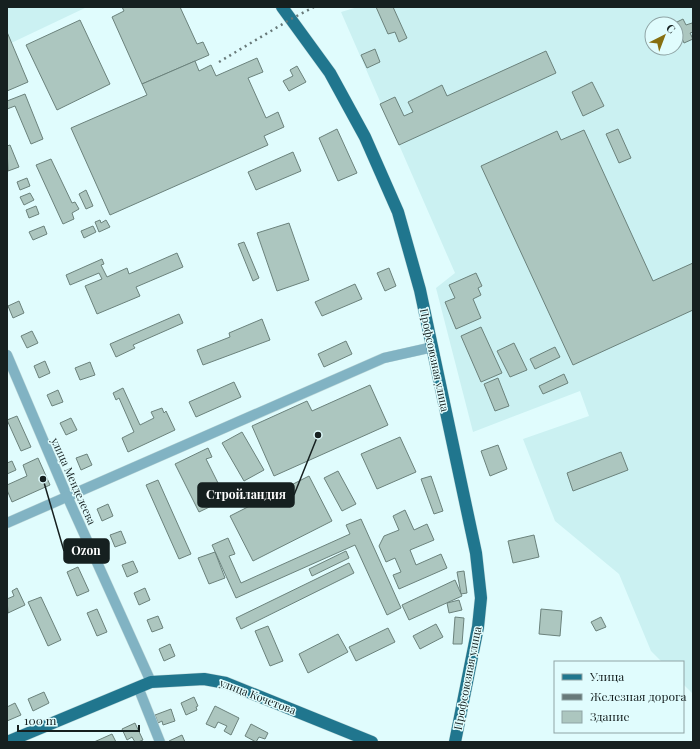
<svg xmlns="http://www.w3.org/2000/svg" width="700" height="749" font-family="'Playfair Display',serif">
  <rect width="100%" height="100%" fill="#e0fcfd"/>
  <g fill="#cbf1f2" fill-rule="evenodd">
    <polygon points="7,7 87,7 7,45"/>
    <path d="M358 7H693V694L683 684V662H662L651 651 619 574 555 521 523 439 589 416 580 391 473 432 436 288 455 273 341 12ZM652 24H676V48H652Z"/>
  </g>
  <g fill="#acc6bf" stroke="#6b827c">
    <polygon points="122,7 180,7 197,44 203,42 209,55 142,84 112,17 124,11"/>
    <polygon points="376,7 393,7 407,38 399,42 395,32 388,34"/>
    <polygon points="683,19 686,25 692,23 693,25 693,32 690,33 693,39 684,43 675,23"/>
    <polygon points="80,20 110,84 57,110 26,45"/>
    <polygon points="7,32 28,82 7,91"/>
    <polygon points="375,49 380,62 367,68 361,55"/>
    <polygon points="546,51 556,73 399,145 380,104 395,97 404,116 413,112 408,102 442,85 447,96"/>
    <polygon points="257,58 263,72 248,78 266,118 278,112 284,127 264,136 268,145 110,215 71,128 147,95 142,84 195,61 199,71 211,65 216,76"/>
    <polygon points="297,66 306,82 289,91 283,81 293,76 290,70"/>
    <polygon points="592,82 604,106 583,116 572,92"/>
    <polygon points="25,94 43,139 31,144 15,106 7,109 7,101"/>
    <polygon points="337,129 357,173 338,181 319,138"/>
    <polygon points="618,129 631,158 619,163 606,134"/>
    <polygon points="584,130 653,281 693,263 693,310 573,365 481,166 557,131 561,140"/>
    <polygon points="10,145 19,167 8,171 7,146"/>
    <polygon points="293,152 301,171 256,190 248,172"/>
    <polygon points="51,159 72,203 75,202 79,209 72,213 74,219 63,224 36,165"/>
    <polygon points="27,178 30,186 20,190 17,182"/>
    <polygon points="86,190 93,206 86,209 79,194"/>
    <polygon points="30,193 34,200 24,205 20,197"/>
    <polygon points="36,206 39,214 29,218 26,210"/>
    <polygon points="100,220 101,223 106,220 110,227 99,232 95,222"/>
    <polygon points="289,223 309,280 277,291 257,233"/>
    <polygon points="44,226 47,234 33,240 29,232"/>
    <polygon points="93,226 96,232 84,238 81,231"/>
    <polygon points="244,242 259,278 253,281 238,244"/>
    <polygon points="177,253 183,267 136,287 140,296 97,314 85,286 102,279 99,273 70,285 66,275 102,259 104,264 101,265 107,277 127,268 129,274"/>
    <polygon points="389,268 396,286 385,291 377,273"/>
    <polygon points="476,273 482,286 478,288 481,295 473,299 481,318 456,329 445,302 455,298 449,285"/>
    <polygon points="355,284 362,299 322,316 315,302"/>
    <polygon points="19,301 24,313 13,318 8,306"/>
    <polygon points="179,314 183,323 133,345 135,348 116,357 110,344"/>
    <polygon points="262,319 270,340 203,365 197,350 230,337 229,333"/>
    <polygon points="481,327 502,373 481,382 461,336"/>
    <polygon points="32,331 38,343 27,348 21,336"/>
    <polygon points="346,341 352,354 324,367 318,354"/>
    <polygon points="514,343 527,370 510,377 497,351"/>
    <polygon points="555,347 560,357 535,369 530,359"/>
    <polygon points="45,361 50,373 39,378 34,366"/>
    <polygon points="90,362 95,375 80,380 75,368"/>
    <polygon points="564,374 568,383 543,394 539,386"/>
    <polygon points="498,378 509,406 495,411 484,384"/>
    <polygon points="234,382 241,397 196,417 189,402"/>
    <polygon points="370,385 388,425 274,476 252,426 307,401 312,411"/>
    <polygon points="123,388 140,425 154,418 151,412 162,408 164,413 166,411 175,430 128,452 122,438 134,432 119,398 116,400 113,393"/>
    <polygon points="58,390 63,402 52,406 47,395"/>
    <polygon points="17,416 31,447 21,451 7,420"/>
    <polygon points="71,418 77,430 66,435 60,423"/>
    <polygon points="242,432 264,470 244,481 222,443"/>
    <polygon points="400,437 416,472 377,489 361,454"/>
    <polygon points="498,445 507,469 490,476 481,451"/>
    <polygon points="208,448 212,457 206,459 226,499 199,512 175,464"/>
    <polygon points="621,452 628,470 573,491 567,473"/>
    <polygon points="87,454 92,465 81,470 76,458"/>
    <polygon points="38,458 50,485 12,502 7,490 7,485 27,476 23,465"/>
    <polygon points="12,461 16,470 7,474 7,463"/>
    <polygon points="338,471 356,504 342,511 324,478"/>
    <polygon points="309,476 332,521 253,561 230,516"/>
    <polygon points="431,476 443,511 434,514 421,479"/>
    <polygon points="158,480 191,554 179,559 146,485"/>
    <polygon points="108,504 113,516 102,521 97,509"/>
    <polygon points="405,510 414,530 427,524 434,540 410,550 416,565 441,554 447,568 399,589 393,575 401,572 395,558 386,562 379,546 384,536 399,530 393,516"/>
    <polygon points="361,519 401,608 387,615 355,545 236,598 212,545 228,538 235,554 229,556 241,583 350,534 346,525"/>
    <polygon points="121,531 126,543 115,547 110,535"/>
    <polygon points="534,535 539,557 513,563 508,541"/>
    <polygon points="346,551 349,558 312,576 309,569"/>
    <polygon points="215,552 225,578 209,584 198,558"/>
    <polygon points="133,561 138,572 127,577 122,565"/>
    <polygon points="349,563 354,573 241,629 236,618"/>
    <polygon points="78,567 89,591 77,596 67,572"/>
    <polygon points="464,571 467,593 461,594 457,572"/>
    <polygon points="455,580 462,596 409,620 402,605"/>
    <polygon points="17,588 25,605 8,613 7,599 14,596 12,591"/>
    <polygon points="145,588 150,600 139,605 134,593"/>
    <polygon points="41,597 61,640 48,646 28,602"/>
    <polygon points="459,600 462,610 449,613 447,603"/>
    <polygon points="97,609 107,632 97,636 87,613"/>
    <polygon points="541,609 562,611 560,636 539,634"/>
    <polygon points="158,616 163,628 152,632 147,620"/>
    <polygon points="455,617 464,618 462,644 453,644"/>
    <polygon points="601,617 606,627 596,631 591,622"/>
    <polygon points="436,624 443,637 420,649 413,636"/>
    <polygon points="268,626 283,661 270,666 255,631"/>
    <polygon points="388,628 395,642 356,661 349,647"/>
    <polygon points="338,634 348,652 308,673 299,654"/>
    <polygon points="170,644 175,656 164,661 159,649"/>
    <polygon points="44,692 49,703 33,711 28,699"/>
    <polygon points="194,697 198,706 196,707 197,710 186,715 181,703"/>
    <polygon points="15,703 21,715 7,721 7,707"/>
    <polygon points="215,706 239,718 231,735 224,731 227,726 218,722 215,728 206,724"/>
    <polygon points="171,709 175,721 163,725 162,721 158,723 155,715"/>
    <polygon points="135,723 143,740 138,742 135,742 132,737 127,740 122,729"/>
    <polygon points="251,724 268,733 265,739 259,737 256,742 245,736"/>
    <polygon points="112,734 116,742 94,742"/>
    <polygon points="182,735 185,742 170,742 169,741"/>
  </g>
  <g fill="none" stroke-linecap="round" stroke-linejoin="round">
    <g stroke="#c0d9da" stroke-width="11">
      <g id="minor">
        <polyline points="7,355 67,496 151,682"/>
        <polyline points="7,523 384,358 433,347"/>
        <polyline points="138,687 160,742"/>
      </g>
    </g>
    <g stroke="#c0d9da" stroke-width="13">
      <g id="major">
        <polyline points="282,7 330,73 365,137 398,212 420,290 476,553 481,598 478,627 455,742"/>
        <polyline points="7,742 151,682 204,679 226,683 372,742"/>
      </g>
    </g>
    <use href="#minor" stroke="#81b3c3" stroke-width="10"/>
    <use href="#major" stroke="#20768e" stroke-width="12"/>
    <polyline stroke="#687979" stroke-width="2.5" stroke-dasharray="2 4" stroke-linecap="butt" points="219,62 291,19 314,7"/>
  </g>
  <g text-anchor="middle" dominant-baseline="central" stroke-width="3" stroke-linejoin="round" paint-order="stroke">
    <g font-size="11" fill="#162020" stroke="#e0fcfd">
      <text transform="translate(435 360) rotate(78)">Профсоюзная улица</text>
      <text transform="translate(74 481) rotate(66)">улица Менделеева</text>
      <text transform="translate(467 678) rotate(-79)">Профсоюзная улица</text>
      <text transform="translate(258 696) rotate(21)">улица Кочетова</text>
    </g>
  </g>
  <path fill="none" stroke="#162020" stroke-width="1.5" d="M318 435L294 495M43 479L64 551"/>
  <g fill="#162020" stroke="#e0fcfd" stroke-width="1.5">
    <circle cx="318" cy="435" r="4"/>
    <circle cx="43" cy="479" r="4"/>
  </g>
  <g fill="#162020" stroke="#162020" stroke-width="1.5">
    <rect x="198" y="483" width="96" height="24" rx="4"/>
    <rect x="64" y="539" width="45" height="24" rx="4"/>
  </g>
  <g font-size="12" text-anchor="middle" font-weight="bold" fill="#fff">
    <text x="246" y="499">Стройландия</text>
    <text x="86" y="555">Ozon</text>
  </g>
  <rect width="700" height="749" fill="none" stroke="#162020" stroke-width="16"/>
  <rect x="554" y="661" width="130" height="72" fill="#e0fcfd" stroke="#8fa4a5"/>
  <rect x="562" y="674" width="20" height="6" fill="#20768e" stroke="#8fa4a5"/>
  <text x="590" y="681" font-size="12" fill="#162020">Улица</text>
  <rect x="562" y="694" width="20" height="6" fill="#687979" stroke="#8fa4a5"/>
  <text x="590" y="701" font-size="12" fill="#162020">Железная дорога</text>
  <rect x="562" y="711" width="20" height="12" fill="#acc6bf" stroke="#8fa4a5"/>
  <text x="590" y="721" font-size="12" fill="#162020">Здание</text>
  <g transform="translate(664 36) rotate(42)"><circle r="19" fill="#e0fcfd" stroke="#8fa4a5"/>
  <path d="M0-3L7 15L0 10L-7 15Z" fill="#877011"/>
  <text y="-6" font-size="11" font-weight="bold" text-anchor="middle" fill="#162020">С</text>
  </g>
  <path d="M18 725v6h121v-6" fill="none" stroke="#162020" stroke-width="2"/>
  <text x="24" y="725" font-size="12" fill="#162020" stroke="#e0fcfd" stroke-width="3" paint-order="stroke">100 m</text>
</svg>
